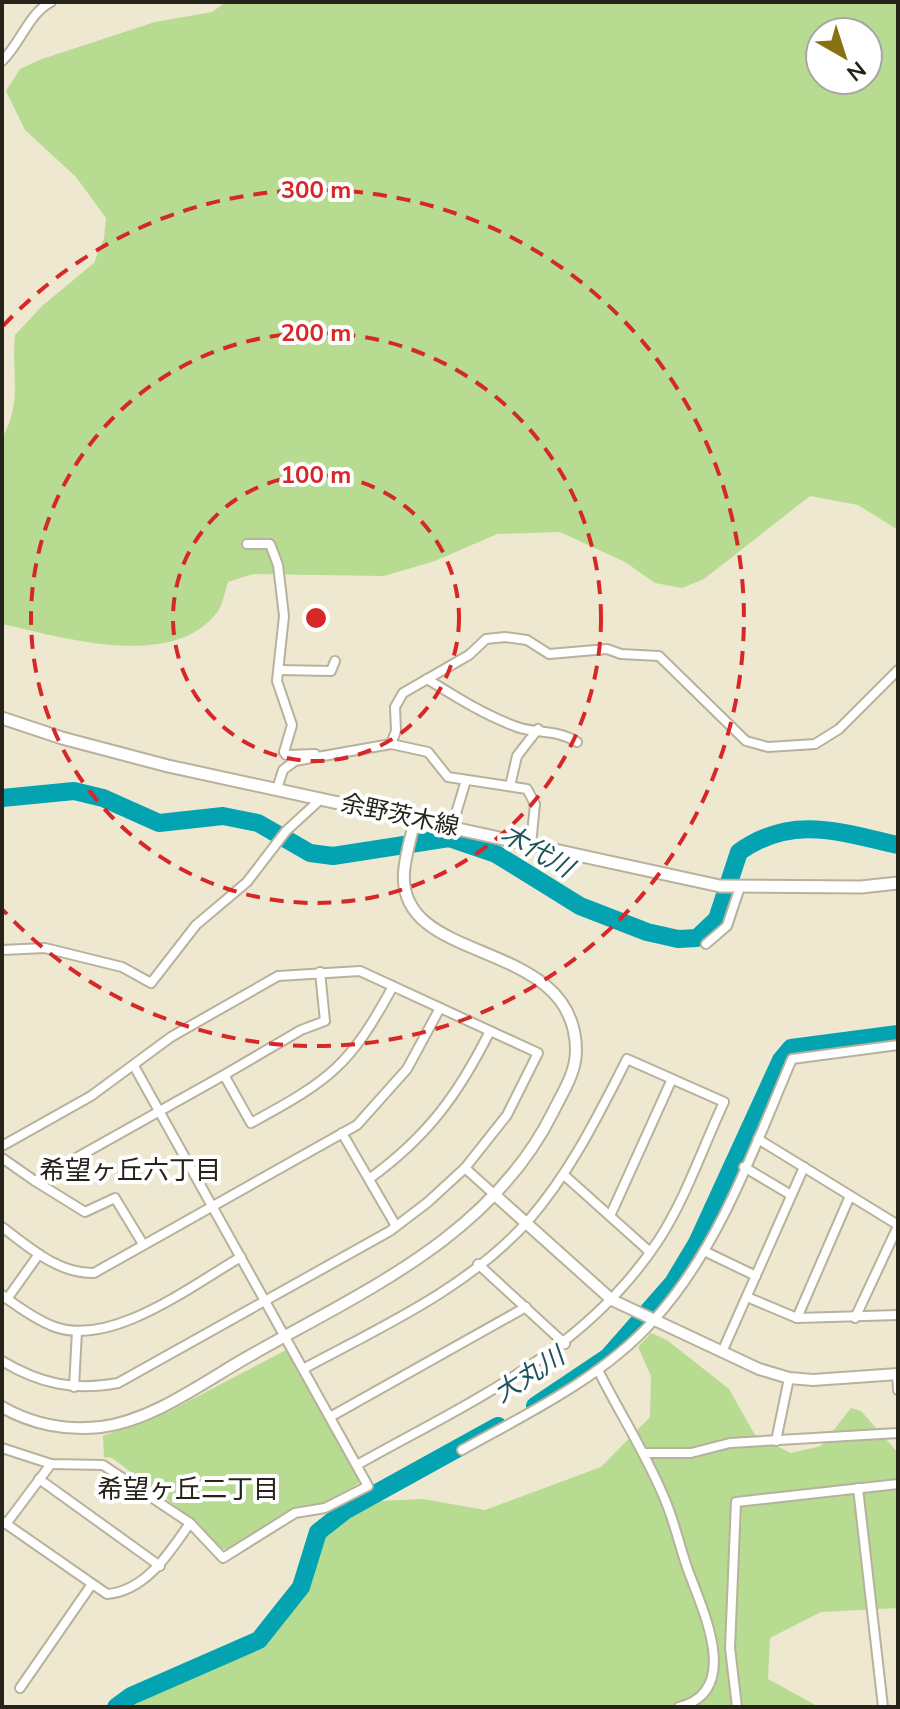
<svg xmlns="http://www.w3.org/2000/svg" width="900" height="1709" font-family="'Nunito Sans','Noto Sans JP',sans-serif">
  <rect width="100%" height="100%" fill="#efe8d1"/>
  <g fill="#b6db91" fill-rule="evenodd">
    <path d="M226 2H898V530L858 505 810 496 704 579 682 588 655 583 625 562 560 532 497 534 435 561 384 576 253 574 228 582C225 591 223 604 218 611 174 672 62 637 2 624V438C23 403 11 373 15 335L42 306 94 263 104 238 106 218 76 177 25 130 6 91 20 69 42 59 155 22 212 12ZM820 32H868V80H820Z"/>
    <polygon points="651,1333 667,1340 729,1389 755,1435 791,1453 821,1446 851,1408 861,1411 898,1453 898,1608 821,1612 770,1638 768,1679 819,1707 130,1707 245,1642 278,1612 338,1503 423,1499 485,1510 601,1467 650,1417 651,1376 638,1347"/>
    <polygon points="286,1350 362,1481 324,1505 289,1512 228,1550 221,1548 197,1522 112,1458 104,1457 103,1436 168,1412"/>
  </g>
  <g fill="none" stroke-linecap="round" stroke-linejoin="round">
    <g stroke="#03a3b1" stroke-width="18">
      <path d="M2 798 74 791 103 798 159 823 223 816 258 823 310 853 333 856 449 838 496 854 580 906 647 932 678 939 697 938 717 919 739 852C792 814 840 832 898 845"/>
      <polyline points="535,1406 608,1357 673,1283 697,1243 781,1060 791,1048 898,1034"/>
      <polyline points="116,1707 131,1696 259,1640 301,1587 318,1532 346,1510 498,1426"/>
    </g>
    <g stroke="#b8b19b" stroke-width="12">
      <g id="minor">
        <path d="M2 61C21 43 28 14 51 2"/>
        <polyline points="247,544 270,544 278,565 284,616 277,681 292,725 284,752 286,755 315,754"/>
        <polyline points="280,670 331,671 335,661"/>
        <path d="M427 679C456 697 484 715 517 727 537 734 557 729 577 742"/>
        <polyline points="391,744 428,752 448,777 527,789 535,804 531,844"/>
        <polyline points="510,786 517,756 538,729"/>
        <polyline points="277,789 283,770 295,761 391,744 396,731 395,707 403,693 469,655 486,639 505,637 527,640 549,654 607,649 621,654 659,656 746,741 768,747 815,744 839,729 898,670"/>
        <polyline points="452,827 466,780"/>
        <polyline points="706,944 727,926 740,887"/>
        <polyline points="2,950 45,948 122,967 151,983 196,925 247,882 286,831 322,798"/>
        <path d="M320 972 325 1021 301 1030 224 1075 251 1123C330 1080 350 1066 393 986"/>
        <polyline points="342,1133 396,1226"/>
        <polyline points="758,1139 898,1225"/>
        <path d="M2 1146 91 1096 171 1037 278 976 360 971 538 1053 507 1115 465 1168 428 1202 390 1231 118 1383C74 1391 40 1384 2 1361"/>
        <polyline points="2,1158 35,1181 224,1075"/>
        <polyline points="744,1167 791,1195"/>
        <polyline points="465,1168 496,1196"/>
        <polyline points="564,1175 650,1252"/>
        <path d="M369 1179C427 1137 458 1095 490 1031"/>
        <polyline points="35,1181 85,1212 115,1198 143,1244"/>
        <polyline points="610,1216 672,1079"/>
        <path d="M2 1227C29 1247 58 1274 94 1273L357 1125 407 1069 440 1008"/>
        <polyline points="704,1251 756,1276"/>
        <polyline points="478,1264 565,1344"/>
        <path d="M2 1295C18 1307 36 1320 55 1327 113 1347 192 1285 241 1257"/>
        <polyline points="747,1297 797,1318 898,1315"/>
        <polyline points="7,1299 39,1254"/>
        <polyline points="797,1318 850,1196"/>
        <polyline points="855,1318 898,1226"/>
        <polyline points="722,1352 804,1167"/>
        <path d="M303 1369C381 1327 468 1288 528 1221 570 1173 598 1116 627 1059L724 1102C703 1147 685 1200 658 1241 585 1352 469 1402 357 1465"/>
        <path d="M598 1370C619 1412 645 1452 663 1495 674 1519 679 1545 688 1570 702 1609 743 1691 679 1707"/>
        <polyline points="897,1374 898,1390"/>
        <polyline points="74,1387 77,1331"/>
        <polyline points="330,1417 526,1307"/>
        <polyline points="776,1441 789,1378"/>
        <polyline points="2,1448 51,1464 103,1465 190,1523"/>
        <path d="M462 1450C528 1413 602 1378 653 1321 719 1249 754 1148 792 1059L898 1045"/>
        <polyline points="643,1453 691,1453 730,1443 898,1433"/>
        <polyline points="39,1479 160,1566"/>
        <polyline points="858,1488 883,1707"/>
        <path d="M2 1521 107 1594C146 1591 170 1552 190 1523L223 1558 295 1513 325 1508 368 1486 134 1066"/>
        <polyline points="6,1524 51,1464"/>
        <polyline points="20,1688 92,1584"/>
        <polyline points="737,1707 730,1648 736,1502 898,1484"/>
      </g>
    </g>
    <g stroke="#b8b19b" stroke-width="14">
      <g id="tertiary">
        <polyline points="496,1196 612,1300 759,1369 789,1378 813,1380 898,1374"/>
        <path d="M2 1407C32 1424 67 1431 101 1427 155 1420 206 1380 253 1354 366 1290 492 1235 553 1112 563 1092 576 1073 576 1050 575 936 398 967 404 873 405 856 411 837 415 820"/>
      </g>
    </g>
    <g stroke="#b8b19b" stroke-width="15">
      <polyline id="secondary" points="2,718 62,738 168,766 720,886 861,887 898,883"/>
    </g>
    <use href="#minor" stroke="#fff" stroke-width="8"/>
    <use href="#tertiary" stroke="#fff" stroke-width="10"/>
    <use href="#secondary" stroke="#fff" stroke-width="11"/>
  </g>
  <g fill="none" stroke="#d62828" stroke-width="4" stroke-dasharray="14 10">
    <circle cx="316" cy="618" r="143"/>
    <circle cx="316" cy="618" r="285"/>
    <path d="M3 326A428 428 0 1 1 3 910"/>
  </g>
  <g text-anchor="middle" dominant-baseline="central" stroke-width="8" stroke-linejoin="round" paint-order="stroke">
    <g font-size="24" fill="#26231b" stroke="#fff">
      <text transform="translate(400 815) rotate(12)">余野茨木線</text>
    </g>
    <g font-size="26" font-style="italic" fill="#1e545a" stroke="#fff">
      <text transform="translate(537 851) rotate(30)">木代川</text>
      <text transform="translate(529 1375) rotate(-33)">大丸川</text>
    </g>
    <g font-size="26" fill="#26231b" stroke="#fff">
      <text x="130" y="1170">希望ヶ丘六丁目</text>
      <text x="188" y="1489">希望ヶ丘二丁目</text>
    </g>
  </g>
  <circle cx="316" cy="618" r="12" fill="#d62828" stroke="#fff" stroke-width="4"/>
  <g font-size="24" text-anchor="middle" font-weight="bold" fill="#d62828" stroke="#fff" stroke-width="8" stroke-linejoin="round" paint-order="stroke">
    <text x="316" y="198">300 m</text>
    <text x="316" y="341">200 m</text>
    <text x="316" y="483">100 m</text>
  </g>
  <rect width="900" height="1709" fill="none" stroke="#26231b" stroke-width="8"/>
  <g transform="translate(844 56) rotate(141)"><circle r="38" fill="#ffffff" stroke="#a8a7a4" stroke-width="2"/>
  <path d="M0-6L14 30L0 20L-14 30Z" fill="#877213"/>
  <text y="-12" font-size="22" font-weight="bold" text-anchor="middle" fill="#26231b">N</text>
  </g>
</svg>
